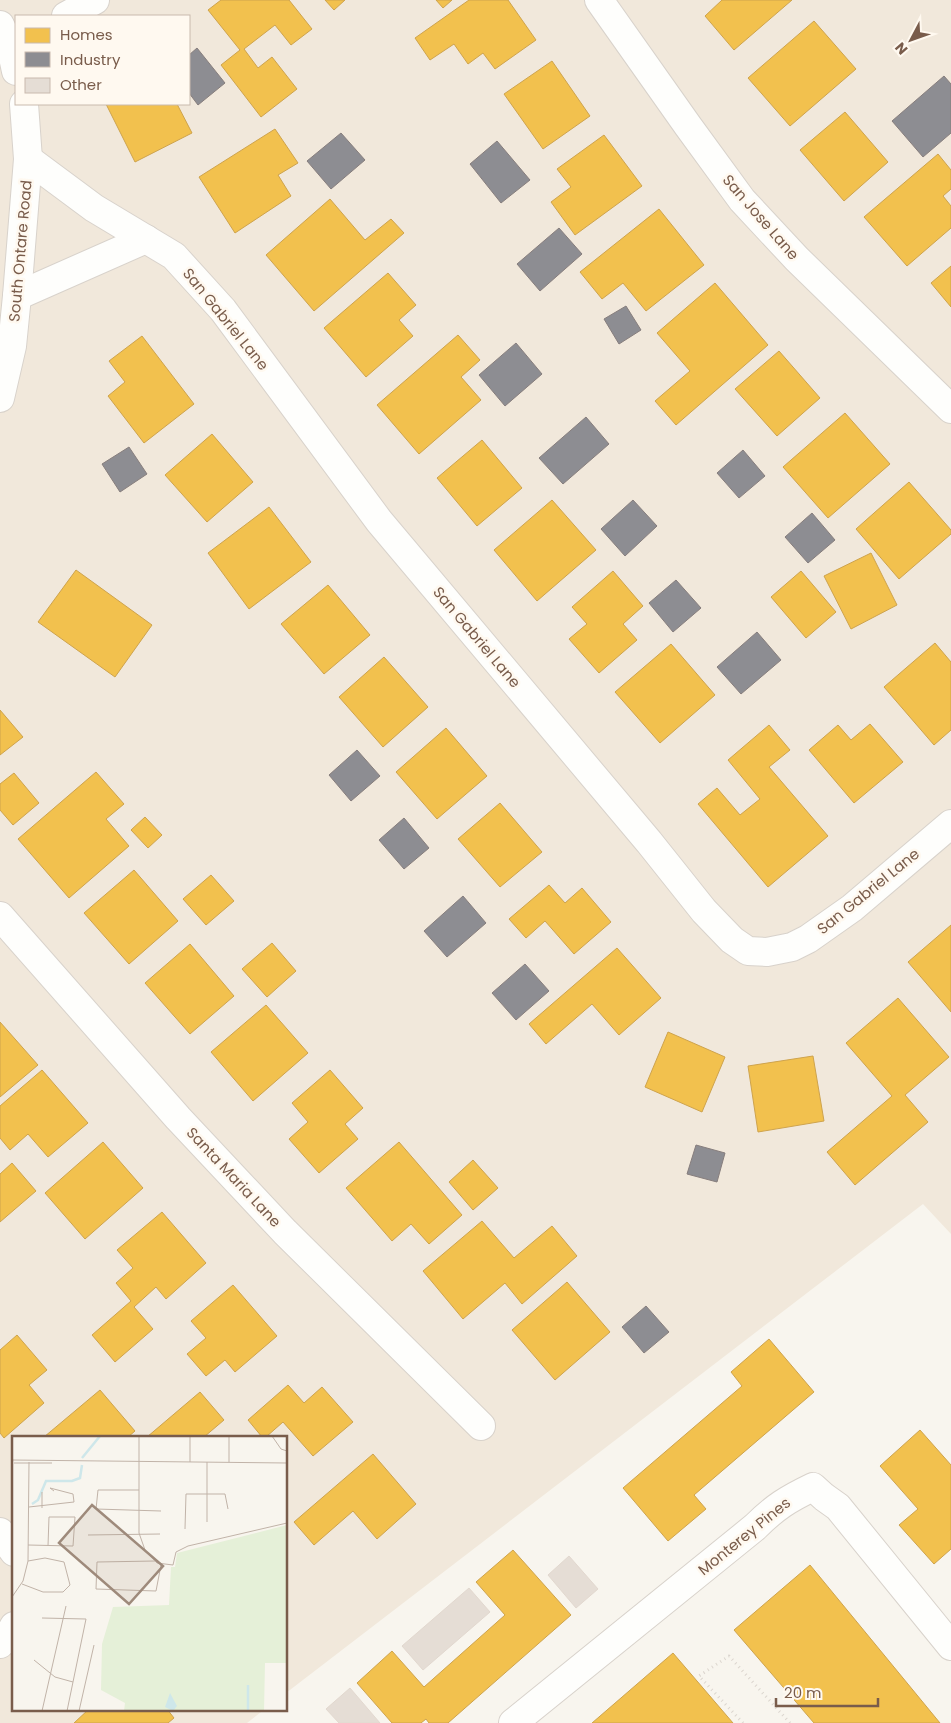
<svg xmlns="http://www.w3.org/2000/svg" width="951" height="1723" font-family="Poppins,sans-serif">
  <rect width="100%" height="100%" fill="#f8f5ee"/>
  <path fill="#f1e8db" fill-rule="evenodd" d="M0 0H951V1234L923 1204 286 1693V1437H14V1709H265L247 1723H0ZM16 16H189V104H16Z"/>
  <g fill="#f2c14e" stroke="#cea34d">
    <polygon points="221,0 289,0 312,29 291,45 275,25 244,49 258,68 272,57 297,89 261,117 221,65 240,50 208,10"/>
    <polygon points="325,0 345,0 334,10"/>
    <polygon points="436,0 452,0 443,8"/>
    <polygon points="469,0 508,0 536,40 495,69 483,53 468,64 454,44 430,60 415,38"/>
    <polygon points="722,0 792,0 734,50 705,16"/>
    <polygon points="814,21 856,69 790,126 748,78"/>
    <polygon points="552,61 590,116 543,149 504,94"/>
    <polygon points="106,104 177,104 192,133 135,162"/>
    <polygon points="845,112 888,162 844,201 800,150"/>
    <polygon points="275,129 298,163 278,175 291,196 235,233 199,177"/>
    <polygon points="604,135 642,186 575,235 551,202 571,187 557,169"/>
    <polygon points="938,154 951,170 951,189 943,196 951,206 951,228 907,266 864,217"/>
    <polygon points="330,199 365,240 391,219 404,233 314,311 266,255"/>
    <polygon points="659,209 704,265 646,311 623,283 602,299 580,272"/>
    <polygon points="951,266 951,307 931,283"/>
    <polygon points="388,273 416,305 399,320 413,336 366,377 324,328"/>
    <polygon points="715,283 768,345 676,425 655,401 690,371 657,333"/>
    <polygon points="458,335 480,360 461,377 481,400 419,454 377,405"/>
    <polygon points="142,336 194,404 144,443 108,396 125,382 109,361"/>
    <polygon points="779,351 820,398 777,436 735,389"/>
    <polygon points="845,413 890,464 828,518 783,467"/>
    <polygon points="212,434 253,482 207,522 165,475"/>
    <polygon points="482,440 522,488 477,526 437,478"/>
    <polygon points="909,482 951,530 951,534 899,579 856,529"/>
    <polygon points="552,500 596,550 537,601 494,550"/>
    <polygon points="269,507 311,562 249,609 208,553"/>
    <polygon points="871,553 897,605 851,629 824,576"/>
    <polygon points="76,570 152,625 115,677 38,622"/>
    <polygon points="613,571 643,606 623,624 637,640 599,673 569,639 587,624 572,607"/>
    <polygon points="801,571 836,612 806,638 771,597"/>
    <polygon points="328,585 370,635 324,674 281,624"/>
    <polygon points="935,643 951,662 951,730 934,745 884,687"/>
    <polygon points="671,644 715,695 660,743 615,692"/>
    <polygon points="384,657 428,707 383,747 339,697"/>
    <polygon points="0,710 23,737 0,755"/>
    <polygon points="870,724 903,762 854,803 809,750 838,725 851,740"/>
    <polygon points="769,725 790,750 769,767 828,836 768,887 698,804 717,788 740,815 760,799 728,760"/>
    <polygon points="446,728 487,776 437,819 396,772"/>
    <polygon points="96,772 124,804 106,819 129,846 69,898 18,839"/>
    <polygon points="14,773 39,803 13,825 0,810 0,784"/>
    <polygon points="500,803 542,852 500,887 458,839"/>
    <polygon points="145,817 162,835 148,848 131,830"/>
    <polygon points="134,870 178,921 129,964 84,913"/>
    <polygon points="211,875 234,901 206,925 183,899"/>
    <polygon points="549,885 565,903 582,888 611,922 574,954 545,921 526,938 509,919"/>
    <polygon points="951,925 951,1012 908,962"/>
    <polygon points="272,943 296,971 267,997 242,969"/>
    <polygon points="190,944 234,996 190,1034 145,983"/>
    <polygon points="617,948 661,998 619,1035 592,1004 546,1044 529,1024"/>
    <polygon points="898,998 949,1057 905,1095 928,1122 855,1185 827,1152 892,1096 846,1043"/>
    <polygon points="266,1005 308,1053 253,1101 211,1052"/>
    <polygon points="0,1022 38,1065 0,1097"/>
    <polygon points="668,1032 725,1057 702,1112 645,1087"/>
    <polygon points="813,1056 824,1121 758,1132 748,1066"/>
    <polygon points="42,1070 88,1123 48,1157 28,1134 10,1150 0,1138 0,1106"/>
    <polygon points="330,1070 363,1108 345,1124 358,1139 319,1173 289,1139 308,1122 292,1103"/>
    <polygon points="103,1142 143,1188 85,1239 45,1193"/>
    <polygon points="399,1142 462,1215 429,1244 411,1224 392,1241 346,1188"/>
    <polygon points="473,1160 498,1188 473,1210 449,1182"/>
    <polygon points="12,1163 36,1191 0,1222 0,1174"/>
    <polygon points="162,1212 206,1263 166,1299 156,1287 134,1307 153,1329 115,1362 92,1335 131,1301 116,1283 133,1268 117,1250"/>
    <polygon points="482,1221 514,1258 552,1226 577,1256 522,1304 505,1283 463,1319 423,1271"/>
    <polygon points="567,1282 610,1332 555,1380 512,1330"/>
    <polygon points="233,1285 277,1336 235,1372 225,1360 206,1376 187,1354 206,1338 191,1321"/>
    <polygon points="17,1335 47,1370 29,1385 44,1403 4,1438 0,1433 0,1350"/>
    <polygon points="769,1339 814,1392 694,1495 706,1509 668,1541 623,1488 742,1386 731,1372"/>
    <polygon points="288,1385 304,1403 322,1387 353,1422 313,1456 283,1422 266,1437 262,1437 248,1420"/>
    <polygon points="100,1390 135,1431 128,1437 44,1437"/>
    <polygon points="200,1392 224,1420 204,1437 147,1437"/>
    <polygon points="920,1430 951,1465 951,1549 934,1564 899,1525 918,1509 880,1466"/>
    <polygon points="373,1454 416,1504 377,1539 353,1511 314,1545 294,1522"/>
    <polygon points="513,1550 571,1615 448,1723 429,1723 426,1719 421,1723 392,1723 357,1683 392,1651 424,1687 505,1615 476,1582"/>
    <polygon points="810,1565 940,1723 814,1723 734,1630"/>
    <polygon points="673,1653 733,1723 592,1723"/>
    <polygon points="89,1709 167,1709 174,1718 168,1723 74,1723"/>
  </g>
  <g fill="#8d8d92" stroke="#877e7d">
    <polygon points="197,48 225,83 198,105 189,93 189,55"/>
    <polygon points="944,76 951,84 951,133 923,157 892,121"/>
    <polygon points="341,133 365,160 331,189 307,161"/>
    <polygon points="497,141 530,180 501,203 470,164"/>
    <polygon points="559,228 582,254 540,291 517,264"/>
    <polygon points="626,306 641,330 619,344 604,319"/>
    <polygon points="516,343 542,374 505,406 479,375"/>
    <polygon points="586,417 609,444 563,484 539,458"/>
    <polygon points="129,447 147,474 120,492 102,464"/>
    <polygon points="743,450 765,476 739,498 717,473"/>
    <polygon points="633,500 657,526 625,556 601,529"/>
    <polygon points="812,513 835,540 808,563 785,537"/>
    <polygon points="676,580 701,608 673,632 649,603"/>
    <polygon points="757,632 781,660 741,694 717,667"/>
    <polygon points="357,750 380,776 351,801 329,775"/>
    <polygon points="404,818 429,848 404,869 379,840"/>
    <polygon points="463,896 486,923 447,957 424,931"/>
    <polygon points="525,964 549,991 516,1020 492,993"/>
    <polygon points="696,1145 725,1153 717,1182 687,1174"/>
    <polygon points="646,1306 669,1332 644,1353 622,1327"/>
  </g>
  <g fill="#e5ddd5" stroke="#e2d8cf">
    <polygon points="569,1556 598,1589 576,1608 548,1575"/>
    <polygon points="469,1588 490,1612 423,1670 402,1646"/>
    <polygon points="350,1688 380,1723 339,1723 326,1709"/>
  </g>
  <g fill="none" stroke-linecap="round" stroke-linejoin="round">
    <g stroke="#d8d2cb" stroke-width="30">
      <g id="minor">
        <polyline points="599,0 688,126 742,200 797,259 951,409"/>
        <polyline points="66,16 95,0"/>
        <polyline points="0,25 11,48 16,71"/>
        <polyline points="28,159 94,208 174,256 223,310 379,521 649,842 704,911 732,940 748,951 767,952 792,947 808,939 852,908 951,824"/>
        <polyline points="17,296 146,239"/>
        <polyline points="0,398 12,346 17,296 28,159 24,104"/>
        <polyline points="0,916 178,1118 285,1232 481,1426"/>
        <polyline points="0,1532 14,1552"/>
        <polyline points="0,1644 10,1633 14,1626"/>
        <path d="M513 1723 755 1527C775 1507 788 1499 813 1487L824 1497 838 1507 951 1646"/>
      </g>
    </g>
    <polyline stroke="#dbd5ce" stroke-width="3" stroke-dasharray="1 4" stroke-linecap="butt" points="743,1723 699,1676 729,1656 790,1723"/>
    <use href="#minor" stroke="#fefefc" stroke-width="28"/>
  </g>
  <g text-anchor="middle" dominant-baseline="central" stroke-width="5" stroke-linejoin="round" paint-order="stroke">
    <g font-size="15" fill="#795c4b" stroke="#fff9f0">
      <text transform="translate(761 217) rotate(49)">San Jose Lane</text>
      <text transform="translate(20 251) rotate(-85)">South Ontare Road</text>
      <text transform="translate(226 319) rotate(51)">San Gabriel Lane</text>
      <text transform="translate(477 637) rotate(50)">San Gabriel Lane</text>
      <text transform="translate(868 891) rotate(-39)">San Gabriel Lane</text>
      <text transform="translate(234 1177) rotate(47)">Santa Maria Lane</text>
      <text transform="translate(744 1536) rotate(-39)">Monterey Pines</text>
    </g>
  </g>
  <g transform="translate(12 1436)">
    <rect width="275" height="275" fill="#f8f5ee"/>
    <path d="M275 89V227H253L252 275H112L113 267 89 254 90 208 101 171 157 169 159 131H163L165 117Z" fill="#e5f0d8"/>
    <path d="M158 257 165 270 161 275 153 271Z" fill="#cee7ea"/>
    <path fill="none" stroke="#cee7ea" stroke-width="2.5" d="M70 22 88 0M20 68 26 64 34 45H60L68 42 70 29M236 249V275"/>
    <path fill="none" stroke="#c1b3a8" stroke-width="1" d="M127 0V97L133 114 145 127 161 129 164 116 176 110 275 87M178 0V26M217 0V26M260 0 269 13 275 15M0 24 275 27M2 27H40M127 54H86L84 73 149 75M30 56V72M17 71 62 66 61 58 38 52 42 55M195 86V26M173 93 174 58H213L216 73M76 99 148 98M16 109 60 110H61L63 81H37L36 110M143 125 85 126 84 153 144 155 149 129M10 148 31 156H51L58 149 52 126 33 122 16 125M0 161 11 145 16 125 17 26M30 182 74 183 55 275M22 224 43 241 61 246M30 275 54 170M67 275 82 209"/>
    <path fill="#9e8a7b" fill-opacity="0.15" stroke="#9e8a7b" stroke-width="2.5" d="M80 69 151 130 117 168 47 107Z"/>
    <rect width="275" height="275" fill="none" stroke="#795c4b" stroke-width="2.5"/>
  </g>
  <rect x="15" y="15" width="175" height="90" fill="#fff9f0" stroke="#c9baae"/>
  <rect x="25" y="28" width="25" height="15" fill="#f2c14e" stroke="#c9baae"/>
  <text x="60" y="40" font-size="15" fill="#795c4b">Homes</text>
  <rect x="25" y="52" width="25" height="15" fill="#8d8d92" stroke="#c9baae"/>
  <text x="60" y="65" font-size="15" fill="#795c4b">Industry</text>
  <rect x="25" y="78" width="25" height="15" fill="#e5ddd5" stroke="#c9baae"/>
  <text x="60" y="90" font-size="15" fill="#795c4b">Other</text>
  <g transform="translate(911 40) rotate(229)" stroke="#fff9f0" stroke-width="4" paint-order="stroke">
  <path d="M0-4L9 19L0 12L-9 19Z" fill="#795c4b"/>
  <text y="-8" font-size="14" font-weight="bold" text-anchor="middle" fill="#795c4b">N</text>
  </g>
  <path d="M776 1698v8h102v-8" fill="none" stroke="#795c4b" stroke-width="2.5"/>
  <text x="784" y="1698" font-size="15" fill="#795c4b" stroke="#fff9f0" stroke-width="4" paint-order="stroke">20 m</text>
</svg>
